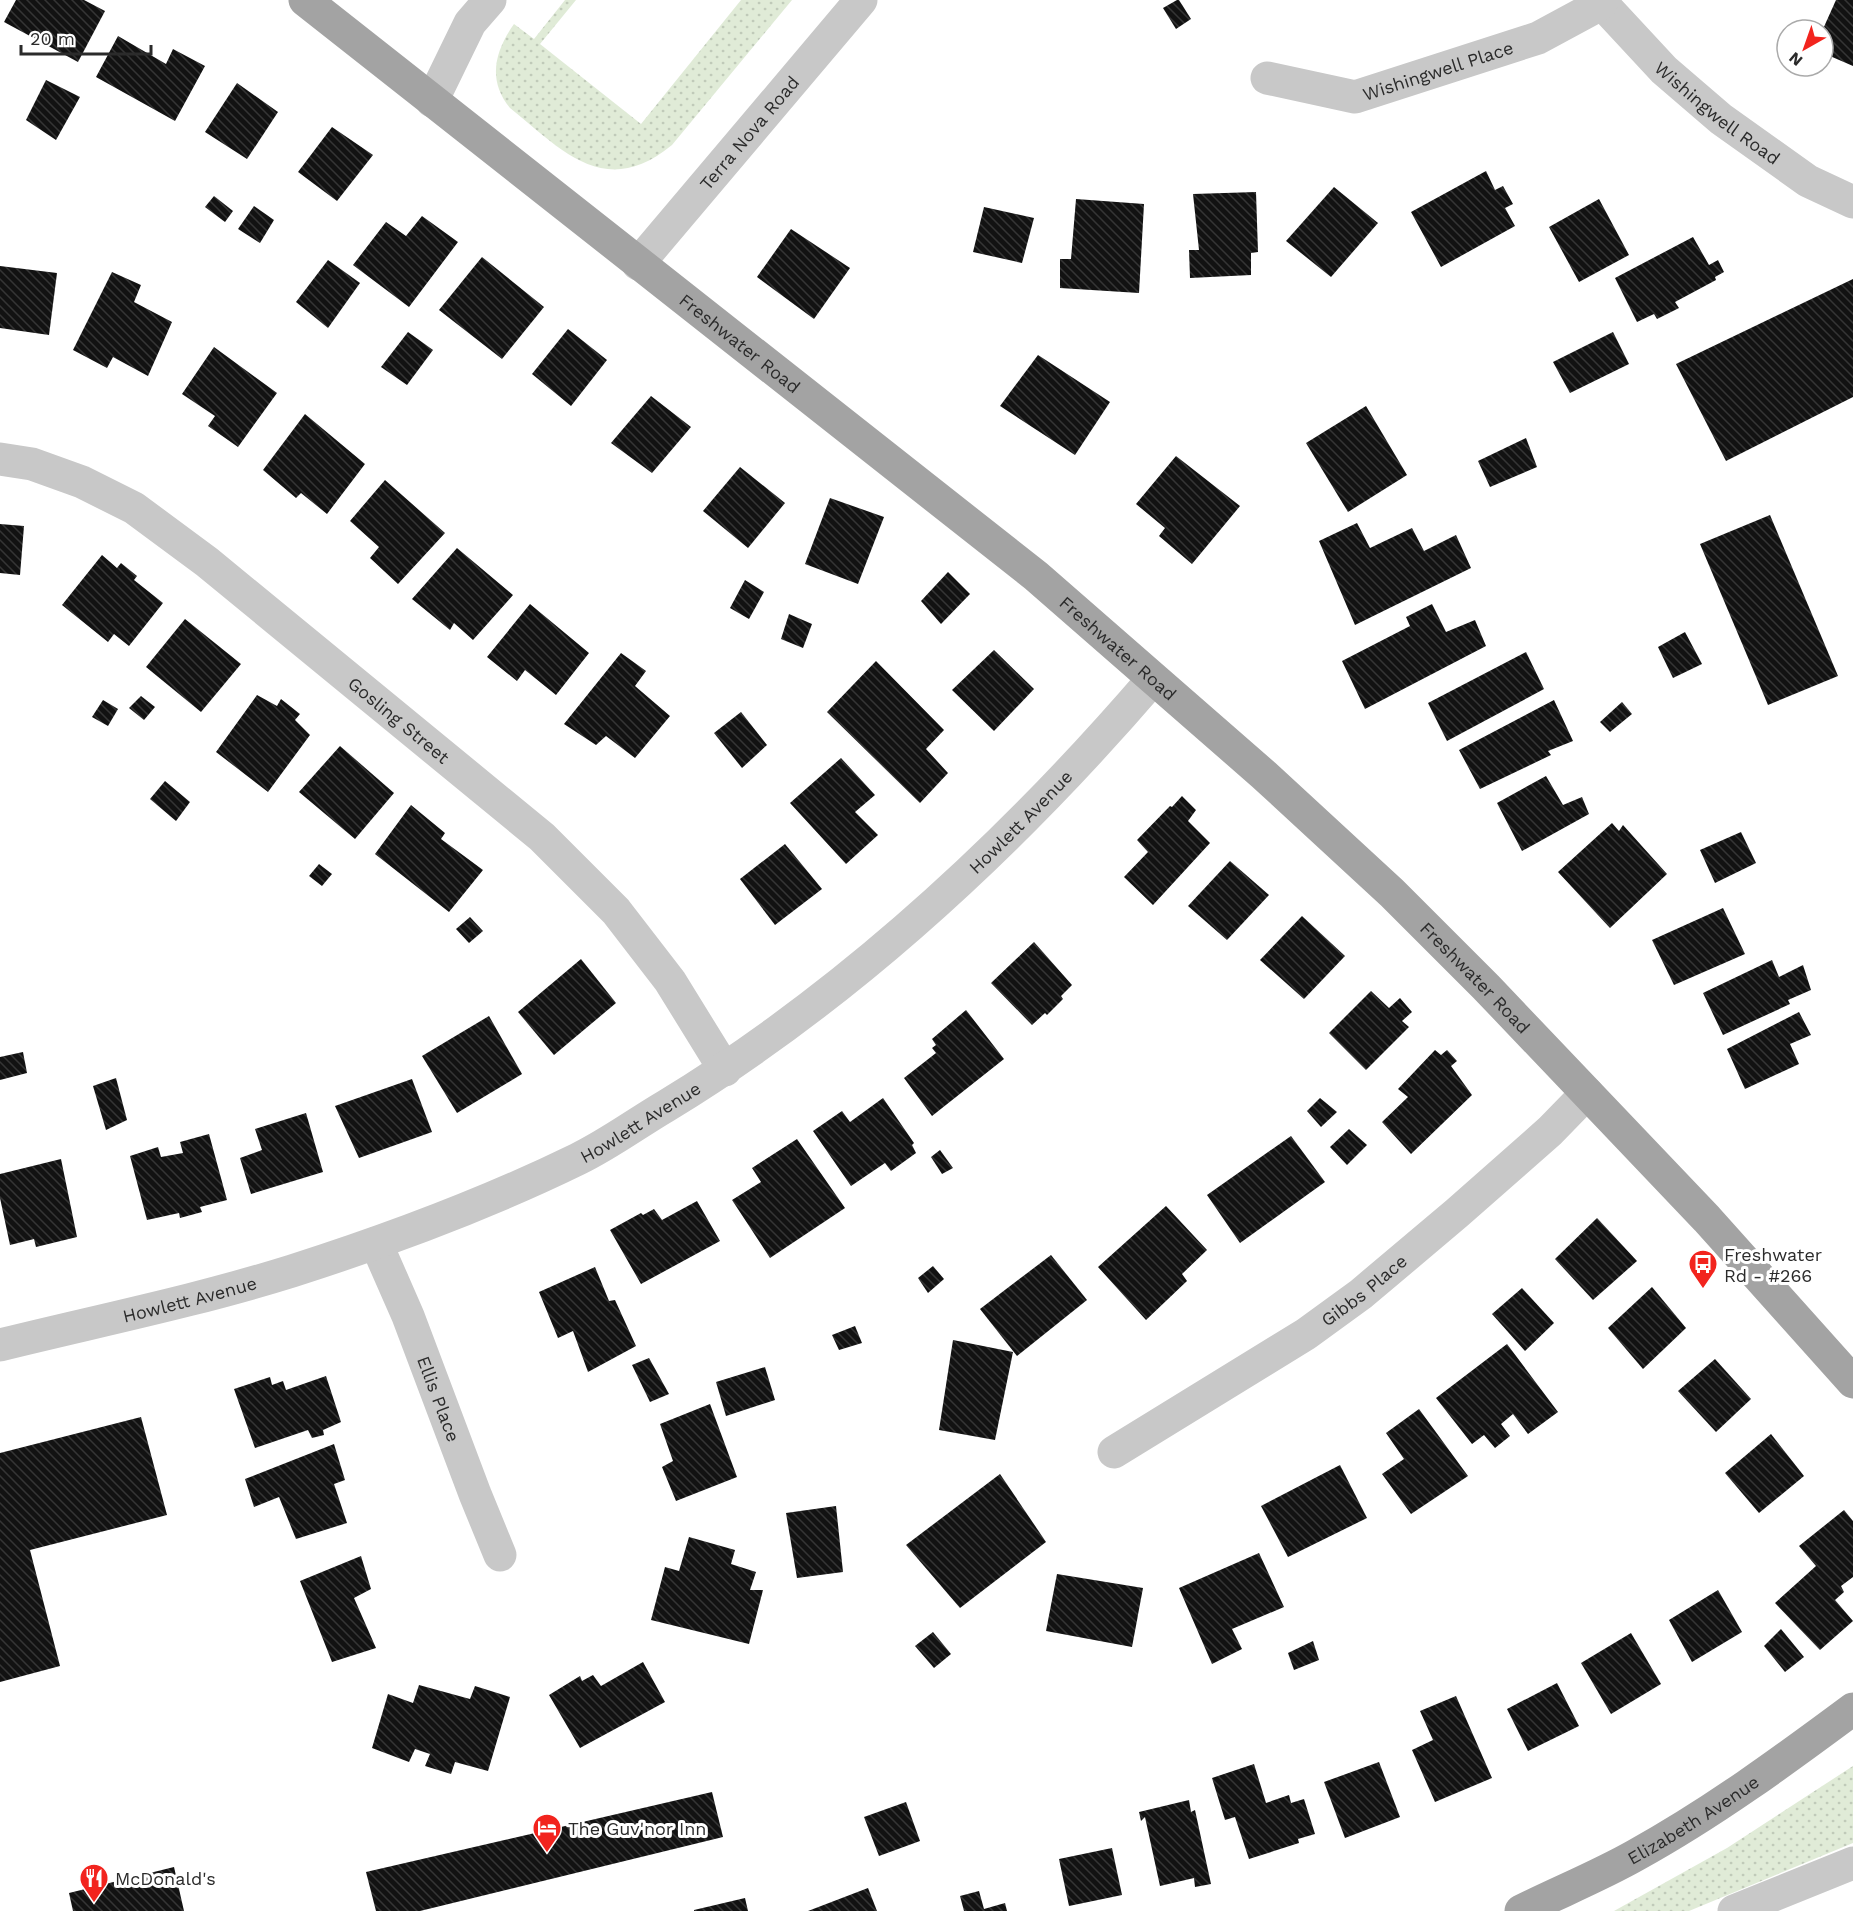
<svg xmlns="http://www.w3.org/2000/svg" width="1853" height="1911" font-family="'Work Sans',sans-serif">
  <defs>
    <pattern id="grass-dots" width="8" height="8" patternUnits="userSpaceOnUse" patternTransform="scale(1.5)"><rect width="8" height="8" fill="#e0ebd7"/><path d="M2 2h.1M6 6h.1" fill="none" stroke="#c0cab9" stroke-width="1.8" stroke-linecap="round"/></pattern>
    <pattern id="building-back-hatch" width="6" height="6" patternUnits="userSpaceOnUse" patternTransform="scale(1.5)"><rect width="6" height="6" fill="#121212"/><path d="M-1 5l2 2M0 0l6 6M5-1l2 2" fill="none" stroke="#353535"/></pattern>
  </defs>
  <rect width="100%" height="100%" fill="#fff"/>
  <g fill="url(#grass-dots)">
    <path d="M565 0H576L540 44 641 124 741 0H792L672 145C605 200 563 151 510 108 487 80 495 51 514 24L534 39Z"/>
    <polygon points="1853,1766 1853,1843 1689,1911 1614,1911 1727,1848"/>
  </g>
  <g fill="url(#building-back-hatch)">
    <polygon points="16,0 84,0 105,11 78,62 4,22"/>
    <polygon points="1177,0 1179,0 1191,19 1176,29 1163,8"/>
    <polygon points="1836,0 1853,0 1853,66 1823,53 1823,29"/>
    <polygon points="118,36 166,64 173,49 205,66 175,121 96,77"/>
    <polygon points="46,80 80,97 56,140 26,120"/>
    <polygon points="237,83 278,112 247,159 205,132"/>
    <polygon points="332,127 373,155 337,201 298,172"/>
    <polygon points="1486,171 1495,190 1503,186 1513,204 1505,208 1515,226 1441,267 1411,212"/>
    <polygon points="1334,187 1378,223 1331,277 1286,241"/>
    <polygon points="1256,192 1258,252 1251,253 1251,275 1190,278 1189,250 1199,250 1193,194"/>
    <polygon points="214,196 233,211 225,222 205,207"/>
    <polygon points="1076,199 1144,204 1139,293 1060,288 1060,259 1071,259"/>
    <polygon points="1599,199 1629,255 1579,282 1549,227"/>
    <polygon points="254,206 274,220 260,243 238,229"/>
    <polygon points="984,207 1034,218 1022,263 973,252"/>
    <polygon points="422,216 458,242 409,307 353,265 386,222 406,236"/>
    <polygon points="791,229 850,268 814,319 757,277"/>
    <polygon points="1693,237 1709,265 1718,260 1724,272 1715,277 1716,280 1675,302 1679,308 1657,319 1654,314 1637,322 1615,278"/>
    <polygon points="482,257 544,307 502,359 439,310"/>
    <polygon points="328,260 360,283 328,328 296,302"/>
    <polygon points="0,266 57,273 49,335 0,328"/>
    <polygon points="112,272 141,285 134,302 172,322 148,376 113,357 107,368 73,350"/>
    <polygon points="1853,279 1853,397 1726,461 1676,364"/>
    <polygon points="568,329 607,360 571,406 532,374"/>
    <polygon points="408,332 433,350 407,385 381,367"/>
    <polygon points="1613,332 1629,364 1570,393 1553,362"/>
    <polygon points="214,347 277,393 238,447 208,426 215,416 182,394"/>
    <polygon points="1038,355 1110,402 1075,455 1000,406"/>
    <polygon points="651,396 691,427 652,473 611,443"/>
    <polygon points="1366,406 1407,475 1348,512 1306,443"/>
    <polygon points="305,414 365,464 327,514 301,493 296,498 263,470"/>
    <polygon points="1526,438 1537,467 1490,487 1478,461"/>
    <polygon points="1176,456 1240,506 1192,564 1159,536 1165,528 1136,504"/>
    <polygon points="740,467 785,503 748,548 703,511"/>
    <polygon points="385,480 445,533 398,584 370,558 379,547 350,521"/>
    <polygon points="830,498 884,517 858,584 805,564"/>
    <polygon points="1770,515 1838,676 1768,705 1700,544"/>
    <polygon points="1357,523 1370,548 1412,528 1424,551 1456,535 1471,568 1355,625 1319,541"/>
    <polygon points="0,524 24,526 20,575 0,573"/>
    <polygon points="457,548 513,595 473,640 454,623 450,630 412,599"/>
    <polygon points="102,555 117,568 121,563 137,576 134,580 163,603 129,646 114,634 108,642 62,605"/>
    <polygon points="948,572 970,594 941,624 921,601"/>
    <polygon points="745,580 764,592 749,619 730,608"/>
    <polygon points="530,604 589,653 556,695 525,670 517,681 487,657"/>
    <polygon points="1432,604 1446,632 1475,620 1486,646 1365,709 1342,661 1410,626 1406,617"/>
    <polygon points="789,614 812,624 803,648 781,639"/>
    <polygon points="185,619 241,664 201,712 146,667"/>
    <polygon points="1685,632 1702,664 1673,678 1658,647"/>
    <polygon points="994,650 1034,689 994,731 952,690"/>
    <polygon points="1526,652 1544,689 1447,741 1428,703"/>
    <polygon points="621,653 646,671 635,686 670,716 635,758 606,736 596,745 564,724"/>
    <polygon points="876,661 944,730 926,749 948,773 920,803 827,712"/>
    <polygon points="257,695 277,706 281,699 300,714 295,720 310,735 268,792 216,752"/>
    <polygon points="141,696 155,707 144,720 129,708"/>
    <polygon points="103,700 118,709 108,726 92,717"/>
    <polygon points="1554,700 1573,741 1548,751 1551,755 1480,789 1459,750"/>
    <polygon points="1622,702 1632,714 1610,732 1600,722"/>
    <polygon points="741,712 767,745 742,768 714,733"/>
    <polygon points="340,746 394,793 355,839 299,792"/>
    <polygon points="841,758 875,795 855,812 878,835 846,864 790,803"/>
    <polygon points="1546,776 1563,805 1582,797 1589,814 1522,851 1497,803"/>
    <polygon points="165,781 190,802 176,821 150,799"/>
    <polygon points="1182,796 1196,810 1188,821 1210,843 1153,905 1124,877 1148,852 1137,840 1170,806 1172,807"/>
    <polygon points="411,805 445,833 441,839 483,870 449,912 375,854"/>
    <polygon points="1612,823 1619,831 1623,825 1667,874 1610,928 1558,872"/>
    <polygon points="1741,832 1756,863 1715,883 1700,850"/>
    <polygon points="785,844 822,889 775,925 740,879"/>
    <polygon points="1230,861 1269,895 1227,940 1188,906"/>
    <polygon points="319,864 332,874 322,886 309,876"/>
    <polygon points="1723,908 1745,954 1674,985 1652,940"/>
    <polygon points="1302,916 1345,956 1304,999 1260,960"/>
    <polygon points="470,917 483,931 469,943 456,929"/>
    <polygon points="1034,942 1072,985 1061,996 1063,999 1047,1015 1045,1013 1032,1025 991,983"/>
    <polygon points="581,959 616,1003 554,1055 518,1012"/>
    <polygon points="1772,960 1779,977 1803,965 1811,990 1788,1000 1790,1004 1723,1035 1703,993"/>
    <polygon points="1371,991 1389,1008 1400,998 1412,1012 1402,1021 1409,1027 1366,1070 1329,1033"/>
    <polygon points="966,1010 1004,1059 932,1116 904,1078 936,1053 932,1048 936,1045 932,1039"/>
    <polygon points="1799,1012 1811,1035 1790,1044 1799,1064 1745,1089 1727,1049"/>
    <polygon points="489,1016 522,1074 457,1113 422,1056"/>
    <polygon points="1435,1050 1441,1055 1447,1050 1457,1061 1451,1066 1472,1095 1411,1154 1382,1122 1408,1097 1398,1089"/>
    <polygon points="23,1052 27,1073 0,1080 0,1057"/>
    <polygon points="116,1078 127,1120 106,1130 93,1086"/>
    <polygon points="412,1079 432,1132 359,1158 335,1106"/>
    <polygon points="883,1098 914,1143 912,1145 916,1153 891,1171 885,1163 851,1186 813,1131 842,1111 850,1122"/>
    <polygon points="1320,1098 1337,1112 1321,1127 1307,1111"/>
    <polygon points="306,1113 323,1172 251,1194 240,1158 262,1150 255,1129"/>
    <polygon points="1349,1129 1367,1145 1347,1165 1330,1147"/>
    <polygon points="209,1134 227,1200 200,1207 202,1212 180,1218 179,1213 147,1220 130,1156 158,1147 161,1157 183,1153 180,1142"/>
    <polygon points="1291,1136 1325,1182 1240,1243 1207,1195"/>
    <polygon points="797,1139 845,1208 770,1258 732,1200 761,1182 752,1168"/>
    <polygon points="940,1150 953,1168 942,1174 931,1157"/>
    <polygon points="61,1159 77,1237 36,1247 34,1239 10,1245 0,1198 0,1174"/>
    <polygon points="697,1201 720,1241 641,1284 610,1230 641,1213 643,1215 654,1209 662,1220"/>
    <polygon points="1166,1206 1207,1250 1182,1274 1187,1281 1146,1320 1098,1267"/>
    <polygon points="1597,1218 1637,1261 1593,1300 1555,1259"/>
    <polygon points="1051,1255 1087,1300 1017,1356 980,1309"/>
    <polygon points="933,1266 944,1279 928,1293 918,1278"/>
    <polygon points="595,1267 609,1301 615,1300 636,1346 588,1372 573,1331 558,1338 539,1292"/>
    <polygon points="1652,1287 1686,1328 1643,1369 1608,1328"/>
    <polygon points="1522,1288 1554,1323 1525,1351 1492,1314"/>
    <polygon points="855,1326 862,1343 839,1350 832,1335"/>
    <polygon points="953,1340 1013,1352 995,1440 939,1430"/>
    <polygon points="1507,1344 1558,1412 1528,1434 1513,1414 1501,1424 1510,1436 1495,1448 1484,1435 1472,1444 1436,1398"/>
    <polygon points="649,1358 669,1394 650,1402 632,1365"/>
    <polygon points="1715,1359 1751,1399 1716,1432 1678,1391"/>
    <polygon points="765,1367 775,1400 726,1416 716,1382"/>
    <polygon points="326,1376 341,1422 323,1430 324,1435 312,1438 308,1430 255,1448 234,1389 270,1377 272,1385 283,1381 286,1390"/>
    <polygon points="710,1404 737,1477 676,1501 662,1467 673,1461 660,1424"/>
    <polygon points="1419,1409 1468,1476 1411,1514 1382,1474 1404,1459 1386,1433"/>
    <polygon points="141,1417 167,1515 30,1550 60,1666 0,1682 0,1453"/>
    <polygon points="1771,1434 1804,1476 1759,1513 1725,1473"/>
    <polygon points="334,1444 345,1480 334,1484 347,1523 296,1539 279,1497 254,1507 245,1479"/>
    <polygon points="1340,1465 1367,1518 1288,1557 1261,1506"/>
    <polygon points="1000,1474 1046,1542 960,1608 906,1545"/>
    <polygon points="836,1506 843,1572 797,1578 786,1513"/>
    <polygon points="1844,1510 1853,1521 1853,1577 1841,1586 1844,1592 1835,1600 1853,1621 1820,1650 1775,1603 1816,1566 1799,1546"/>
    <polygon points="689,1537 735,1550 731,1564 756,1572 750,1590 763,1590 749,1644 651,1620 665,1567 679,1571"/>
    <polygon points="1259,1553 1284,1607 1232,1629 1242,1649 1212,1664 1179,1588"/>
    <polygon points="361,1556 371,1589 354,1598 376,1648 332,1662 300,1581"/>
    <polygon points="1057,1574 1143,1588 1132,1647 1046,1631"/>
    <polygon points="1718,1590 1742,1632 1692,1662 1669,1620"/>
    <polygon points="1781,1629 1804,1657 1785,1672 1764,1646"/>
    <polygon points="933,1632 951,1654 934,1668 915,1646"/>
    <polygon points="1631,1633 1661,1684 1611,1714 1581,1663"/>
    <polygon points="1313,1641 1319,1660 1294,1670 1288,1653"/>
    <polygon points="643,1662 665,1702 580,1748 549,1695 580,1676 582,1681 593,1675 601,1686"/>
    <polygon points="1557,1683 1579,1726 1528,1751 1507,1709"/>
    <polygon points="419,1685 470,1699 475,1686 510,1697 488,1771 455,1762 451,1774 425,1766 430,1754 415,1749 409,1762 372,1748 388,1694 413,1703"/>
    <polygon points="1456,1696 1492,1778 1435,1802 1412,1750 1433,1740 1420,1711"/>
    <polygon points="1379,1762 1400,1817 1345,1838 1324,1782"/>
    <polygon points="1254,1764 1266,1803 1289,1795 1291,1803 1304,1799 1315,1834 1298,1839 1299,1843 1249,1859 1235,1817 1225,1820 1212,1778"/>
    <polygon points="712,1792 723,1837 420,1911 376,1911 366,1872"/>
    <polygon points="1189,1800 1191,1812 1195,1810 1211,1884 1195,1887 1194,1878 1160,1886 1145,1817 1141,1821 1139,1812"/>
    <polygon points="906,1802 920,1841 879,1856 864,1817"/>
    <polygon points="1112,1848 1122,1895 1069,1906 1059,1859"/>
    <polygon points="174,1867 184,1911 73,1911 69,1893"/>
    <polygon points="868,1888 877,1911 808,1911"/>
    <polygon points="979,1891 984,1909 1005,1903 1007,1911 964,1911 960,1896"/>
    <polygon points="745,1898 748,1911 694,1911 694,1910"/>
  </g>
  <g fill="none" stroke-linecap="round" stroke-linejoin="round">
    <g stroke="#c8c8c8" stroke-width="33">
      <path id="s1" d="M1599 0 1664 70 1721 119 1808 181 1853 202"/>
      <path id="s2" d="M1267 78 1355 97 1538 38 1601 4"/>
      <polyline points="432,101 470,23 490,0"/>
      <path id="s3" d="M638 264 861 0"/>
      <path id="s4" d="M0 459 32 464 82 482 134 508 207 562 542 837 616 911 670 981 725 1070"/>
      <path id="s5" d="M376 1243 408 1316 475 1494 500 1555"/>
      <path id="s6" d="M0 1345C97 1321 196 1301 292 1271 389 1240 486 1204 578 1159 609 1144 637 1123 666 1106 851 993 1012 843 1153 679"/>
      <path id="s7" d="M1114 1452 1306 1334 1361 1294 1457 1213 1550 1131 1587 1093"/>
      <polyline points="1734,1911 1853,1863"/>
    </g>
    <g stroke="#a3a3a3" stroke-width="33">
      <path id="s8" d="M305 0 1036 576 1264 775 1392 893 1486 987 1707 1219 1853 1382"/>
      <path id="s9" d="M1521 1911C1559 1892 1599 1876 1636 1855 1712 1813 1783 1761 1853 1709"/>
    </g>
  </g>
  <defs>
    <g id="bus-pin" transform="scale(1.5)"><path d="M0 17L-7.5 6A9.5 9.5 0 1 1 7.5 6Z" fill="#f2241e" stroke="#fff"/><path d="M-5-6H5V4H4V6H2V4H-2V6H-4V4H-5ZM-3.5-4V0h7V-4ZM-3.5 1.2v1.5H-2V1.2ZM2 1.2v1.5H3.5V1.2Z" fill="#fff"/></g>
    <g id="hotel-pin" transform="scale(1.5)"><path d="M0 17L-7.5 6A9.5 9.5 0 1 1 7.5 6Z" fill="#f2241e" stroke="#fff"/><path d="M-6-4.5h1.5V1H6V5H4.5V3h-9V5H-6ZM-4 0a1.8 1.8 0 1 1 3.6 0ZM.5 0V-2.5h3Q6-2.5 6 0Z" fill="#fff"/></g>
    <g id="restaurant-pin" transform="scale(1.5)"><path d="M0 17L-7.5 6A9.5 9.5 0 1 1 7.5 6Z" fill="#f2241e" stroke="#fff"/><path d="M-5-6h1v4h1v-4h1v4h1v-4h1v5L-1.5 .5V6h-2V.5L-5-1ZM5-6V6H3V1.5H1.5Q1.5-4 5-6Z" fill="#fff"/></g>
  </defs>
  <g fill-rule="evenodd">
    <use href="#bus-pin" x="1703" y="1264"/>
    <use href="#hotel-pin" x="547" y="1828"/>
    <use href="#restaurant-pin" x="94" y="1878"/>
  </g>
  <g text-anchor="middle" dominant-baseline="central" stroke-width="6" stroke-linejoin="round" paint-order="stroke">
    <g font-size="18" fill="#2b2b2b" stroke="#fff">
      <text stroke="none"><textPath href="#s2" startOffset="177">Wishingwell Place</textPath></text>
      <text stroke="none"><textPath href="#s1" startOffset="164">Wishingwell Road</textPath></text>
      <text stroke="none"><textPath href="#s3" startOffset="172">Terra Nova Road</textPath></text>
      <text stroke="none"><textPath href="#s8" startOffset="554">Freshwater Road</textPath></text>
      <text stroke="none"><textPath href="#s8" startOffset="1040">Freshwater Road</textPath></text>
      <text stroke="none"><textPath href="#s4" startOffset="483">Gosling Street</textPath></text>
      <text stroke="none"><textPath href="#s6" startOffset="1167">Howlett Avenue</textPath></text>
      <text stroke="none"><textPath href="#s8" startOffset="1526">Freshwater Road</textPath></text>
      <text stroke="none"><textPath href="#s6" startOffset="681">Howlett Avenue</textPath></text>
      <text stroke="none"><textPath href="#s7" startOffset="298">Gibbs Place</textPath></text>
      <text stroke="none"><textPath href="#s6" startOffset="195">Howlett Avenue</textPath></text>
      <text stroke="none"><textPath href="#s5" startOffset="168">Ellis Place</textPath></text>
      <text stroke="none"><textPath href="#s9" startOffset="195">Elizabeth Avenue</textPath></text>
    </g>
    <g font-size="18" fill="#2b2b2b" stroke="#fff" text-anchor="start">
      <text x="1724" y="1254">Freshwater<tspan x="1724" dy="21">Rd - #266</tspan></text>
      <text x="568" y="1828">The Guv'nor Inn</text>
      <text x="115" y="1878">McDonald's</text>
    </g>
  </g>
  <g transform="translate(1805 48) rotate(220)"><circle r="28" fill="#ffffff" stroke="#aaaaaa" stroke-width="1.5"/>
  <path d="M0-4.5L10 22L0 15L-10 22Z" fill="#f2241e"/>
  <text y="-9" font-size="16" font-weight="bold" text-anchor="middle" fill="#2b2b2b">N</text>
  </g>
  <path d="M21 45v9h130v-9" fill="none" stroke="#2b2b2b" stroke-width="3"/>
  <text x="30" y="45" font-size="18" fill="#2b2b2b" stroke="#ffffff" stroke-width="4.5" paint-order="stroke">20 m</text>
</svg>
